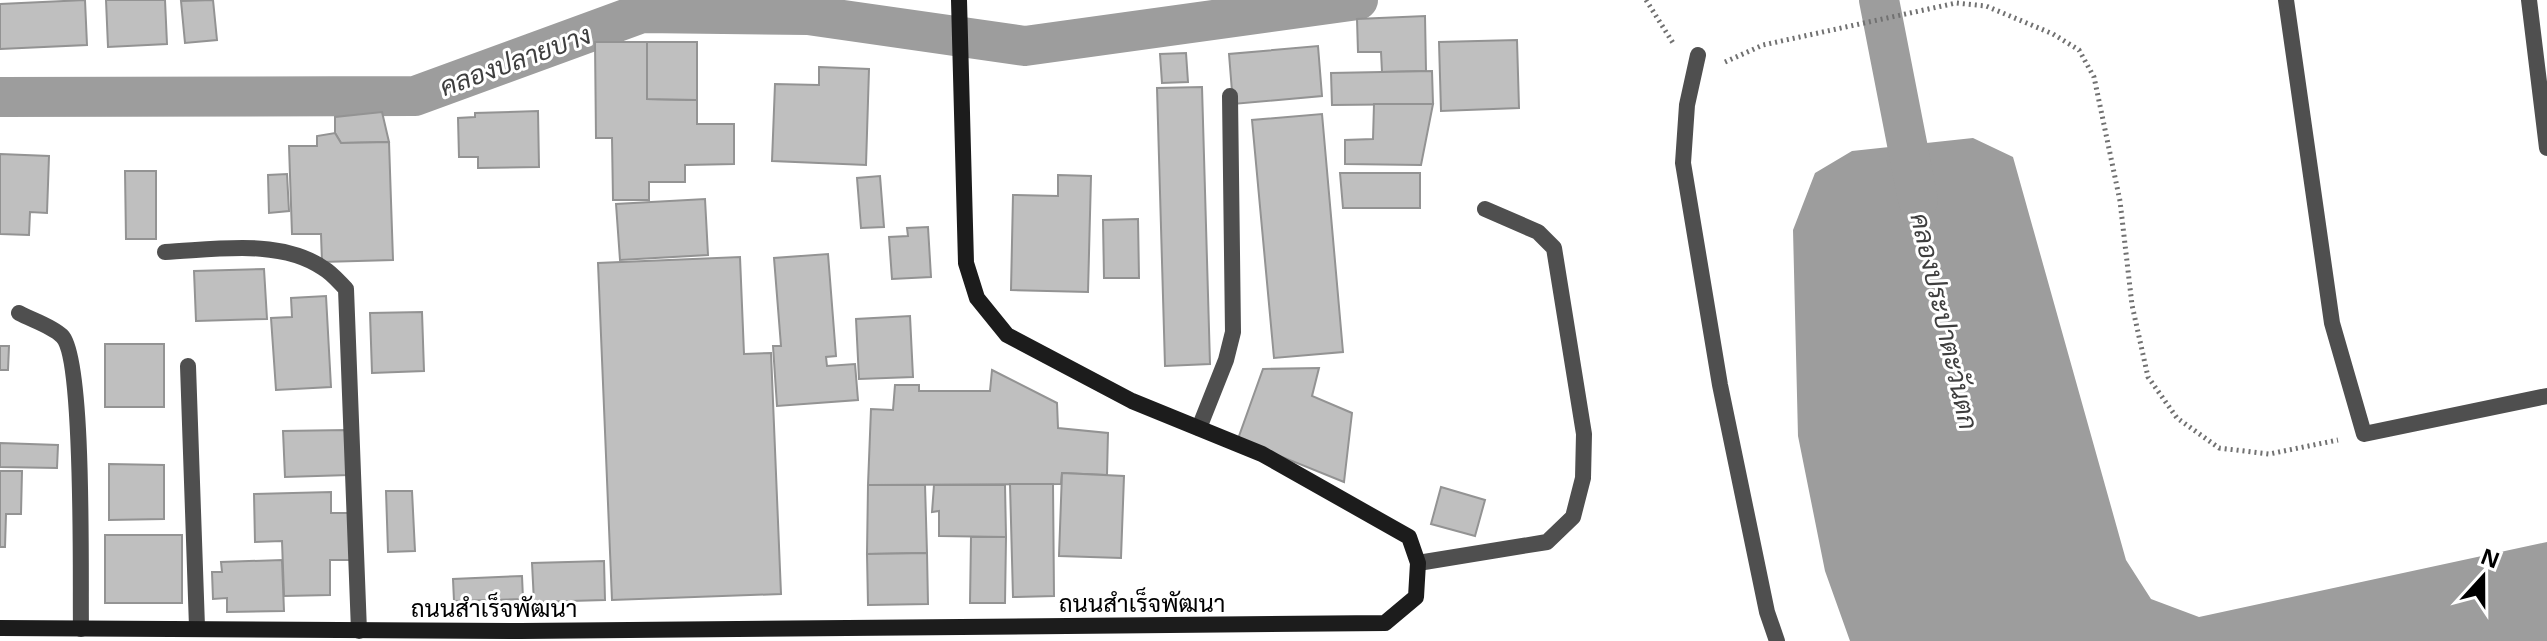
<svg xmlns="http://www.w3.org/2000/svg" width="2547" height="641" font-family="'Noto Sans',Sarabun,sans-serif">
  <rect width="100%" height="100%" fill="#fff"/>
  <polygon fill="#9d9d9d" points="1973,138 2013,157 2126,560 2151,599 2199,617 2547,542 2547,641 1850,641 1825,571 1798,436 1793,230 1815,173 1852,151"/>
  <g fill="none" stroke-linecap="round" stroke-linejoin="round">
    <g stroke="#9d9d9d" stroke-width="40">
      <polyline points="1879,0 1918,200"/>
      <polyline points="0,97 415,96 642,13 808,15 1025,46 1358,0"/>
    </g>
  </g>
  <g fill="#bfbfbf" stroke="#939393" stroke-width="2">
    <polygon points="85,0 87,45 0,49 0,4"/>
    <polygon points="106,0 165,0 167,44 108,47"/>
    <polygon points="213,0 217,40 185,43 181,1"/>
    <polygon points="1425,16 1426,71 1382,72 1381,52 1358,52 1357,19"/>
    <polygon points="1517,40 1519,108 1441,111 1439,42"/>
    <polygon points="595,42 647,42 647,99 697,100 697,124 734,124 734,164 685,165 685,182 649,182 649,200 613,200 612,138 596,138"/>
    <polygon points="647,42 697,42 697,100 647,99"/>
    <polygon points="1318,46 1322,96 1233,104 1229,54"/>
    <polygon points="1186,53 1188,82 1162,83 1160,54"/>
    <polygon points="819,67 869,69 866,165 772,161 775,84 819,85"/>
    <polygon points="1432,71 1433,104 1332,105 1331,73"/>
    <polygon points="1202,87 1210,364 1165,366 1157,88"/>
    <polygon points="1374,104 1433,104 1421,165 1345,164 1345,140 1373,139"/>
    <polygon points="538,111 539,167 478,168 478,157 459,157 458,118 475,117 475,113"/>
    <polygon points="382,112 389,142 341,143 335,133 335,117"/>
    <polygon points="1322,114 1343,352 1274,358 1252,120"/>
    <polygon points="335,133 341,143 389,142 393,260 322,262 321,234 292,234 289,146 317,146 317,136"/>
    <polygon points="0,154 49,156 47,213 30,212 29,235 0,234"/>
    <polygon points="125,171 156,171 156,239 126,239"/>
    <polygon points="1340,173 1420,173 1420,208 1343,208"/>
    <polygon points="287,174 289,211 269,213 268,175"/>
    <polygon points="1058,175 1091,176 1088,292 1011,290 1013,195 1058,196"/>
    <polygon points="880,176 884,227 861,228 857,178"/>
    <polygon points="705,199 708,255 620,260 616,204"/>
    <polygon points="1138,219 1139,278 1104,278 1103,220"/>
    <polygon points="928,227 931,277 892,279 889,237 908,236 907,228"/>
    <polygon points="828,254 836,356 826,357 827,366 855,364 858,400 777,406 773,346 781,346 774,258"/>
    <polygon points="740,257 744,354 771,353 781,594 612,600 598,263"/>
    <polygon points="264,269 267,319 196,321 194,271"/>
    <polygon points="326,296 331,387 276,390 271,318 292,317 291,298"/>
    <polygon points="422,312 424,371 372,373 370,313"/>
    <polygon points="910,316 913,377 859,379 856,319"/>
    <rect x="105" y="344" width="59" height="63"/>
    <polygon points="0,346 9,346 8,370 0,370"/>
    <polygon points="1319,368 1312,396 1352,413 1344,482 1238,439 1263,369"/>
    <polygon points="992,370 1057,403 1058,428 1108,433 1107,475 1062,473 1061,484 868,485 871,409 893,410 895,385 919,385 919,391 990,391"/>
    <polygon points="347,430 349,475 285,477 283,431"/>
    <polygon points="0,443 58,445 57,468 0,467"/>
    <polygon points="109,464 164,465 164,519 109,520"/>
    <polygon points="0,471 22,471 21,514 6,514 5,547 0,547"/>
    <polygon points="1062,473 1124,476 1121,558 1059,556"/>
    <polygon points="1010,484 1053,484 1054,596 1013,597"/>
    <polygon points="868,485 925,485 927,553 867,554"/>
    <polygon points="934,485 1005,485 1006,537 939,536 939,511 932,512"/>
    <polygon points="1441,487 1485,500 1475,536 1431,524"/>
    <polygon points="386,491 412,491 415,551 388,552"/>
    <polygon points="331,492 331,513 350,513 351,560 330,560 330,595 284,596 282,541 255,542 254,494"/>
    <rect x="105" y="535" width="77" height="68"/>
    <polygon points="971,537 1006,537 1005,603 970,603"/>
    <polygon points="927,553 928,604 868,605 867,554"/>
    <polygon points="282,560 284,611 227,612 227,598 213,599 212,572 222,572 221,562"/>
    <polygon points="604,561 605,600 534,602 532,563"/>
    <polygon points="522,576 523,599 454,601 453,579"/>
  </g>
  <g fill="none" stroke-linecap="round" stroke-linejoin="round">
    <g stroke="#717171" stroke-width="5" stroke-dasharray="2 4" stroke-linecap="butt">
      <polyline points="1646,0 1673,43"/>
      <polyline points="1725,62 1763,45 1956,3 1986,6 2053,34 2079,50 2094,77 2120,201 2132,305 2148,377 2177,418 2219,448 2269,454 2338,440"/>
    </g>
    <g stroke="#4f4f4f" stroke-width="16">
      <polyline points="1698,55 1687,105 1683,163 1720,385 1767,612 1777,641"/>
      <polyline points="1199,428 1226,360 1233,332 1230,96"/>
    </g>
    <g stroke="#4f4f4f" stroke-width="16">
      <polyline points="2286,0 2332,323 2364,434 2547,396"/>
      <polyline points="2529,0 2547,148"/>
      <path d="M165 252C213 250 280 238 323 268 332 273 339 282 346 289L359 631"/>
      <path d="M19 313C32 320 52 326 62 336 85 358 80 585 81 629"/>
      <polyline points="188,366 197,627"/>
      <polyline points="1418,563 1547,542 1573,517 1583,478 1584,434 1554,248 1538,232 1485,209"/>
    </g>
    <polyline stroke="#1c1c1c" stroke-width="16" points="0,628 521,631 1385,623 1416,597 1418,563 1409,537 1262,454 1132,401 1007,335 977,298 966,263 959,0"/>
  </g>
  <g text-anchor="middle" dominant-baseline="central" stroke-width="6" stroke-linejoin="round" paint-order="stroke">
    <g font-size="24" fill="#000" stroke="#fff">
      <text x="1142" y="602">ถนนสำเร็จพัฒนา</text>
      <text x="494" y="607">ถนนสำเร็จพัฒนา</text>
    </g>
    <g font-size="26" font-style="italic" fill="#3e3e3e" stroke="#fff">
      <text transform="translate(515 60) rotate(-20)">คลองปลายบาง</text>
      <text transform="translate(1945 321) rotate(77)">คลองประปาตะวันตก</text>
    </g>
  </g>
  <g transform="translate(2483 577) rotate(21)" stroke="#ffffff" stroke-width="6" paint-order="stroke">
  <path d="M0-6L14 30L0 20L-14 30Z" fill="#000000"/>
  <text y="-12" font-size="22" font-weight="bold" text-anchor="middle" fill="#000000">N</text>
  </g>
</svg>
